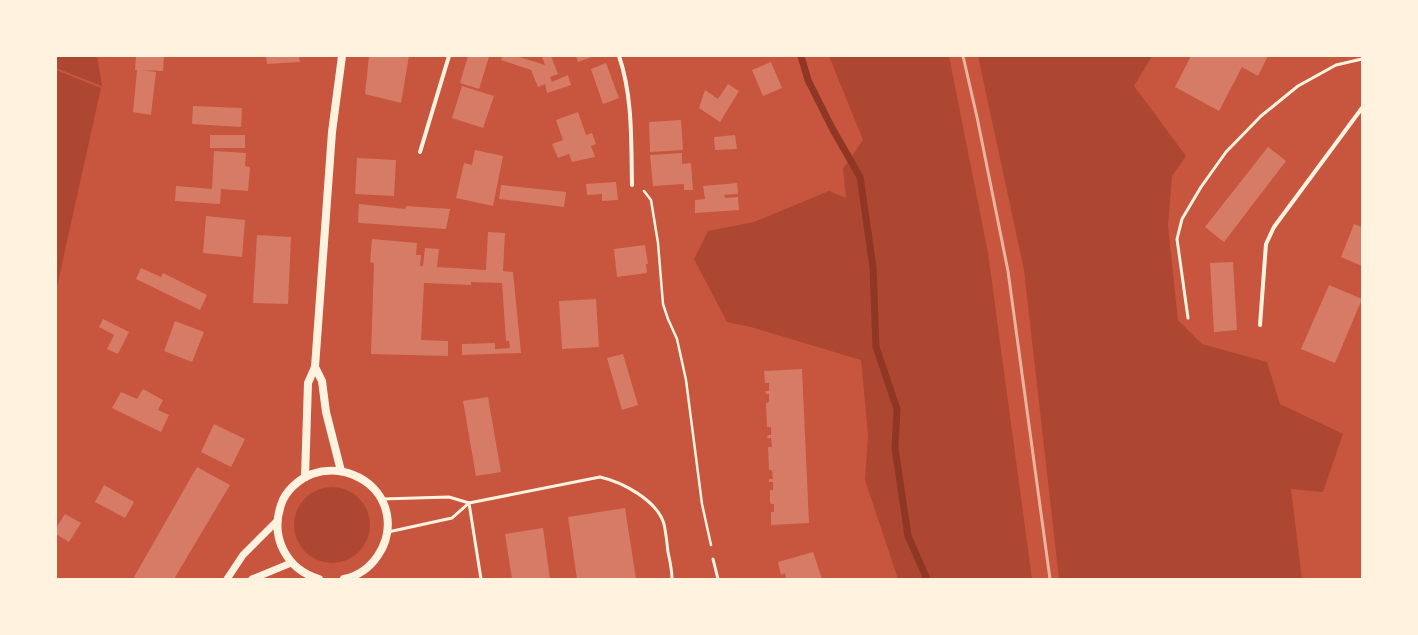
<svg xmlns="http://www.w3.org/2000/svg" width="1418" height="635" font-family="'Archivo Narrow',sans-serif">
  <rect width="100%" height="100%" fill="#c8553d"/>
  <g fill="#ae4732">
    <polygon points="56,56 97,56 102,86 56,68"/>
    <polygon points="829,56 949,56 988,253 1032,579 898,579 865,480 868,434 861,360 751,327 727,322 694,259 708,231 754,222 829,191 846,198 843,169 863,140"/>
    <polygon points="978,56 1152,56 1134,86 1186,156 1172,176 1168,226 1178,320 1202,344 1267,362 1280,404 1343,434 1323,492 1291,489 1302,579 1059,579 1024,270"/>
    <polygon points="56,70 101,88 56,291"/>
    <circle cx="332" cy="525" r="38"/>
  </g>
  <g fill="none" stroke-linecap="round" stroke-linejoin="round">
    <polyline stroke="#8f3625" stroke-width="7" points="801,56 808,80 832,128 860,177 873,267 876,347 897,409 895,448 908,536 927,579"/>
  </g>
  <g fill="#d67c66">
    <polygon points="136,56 164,56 163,71 141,70 156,72 151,115 133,112 137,70 135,70"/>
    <polygon points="266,56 299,56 300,62 267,64"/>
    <polygon points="369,56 409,56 401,103 365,94"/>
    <polygon points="468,56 489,57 479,89 460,83"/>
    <polygon points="502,56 516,56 545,65 542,56 551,56 558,74 550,77 552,82 568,75 571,85 547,93 545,84 538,87 531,70 501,60"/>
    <polygon points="576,56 594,56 578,62"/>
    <polygon points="1191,56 1268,56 1258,76 1242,67 1219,111 1175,87"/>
    <polygon points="771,62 782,88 763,96 752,70"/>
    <polygon points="606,63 619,98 603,104 591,69"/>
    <polygon points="728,84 739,91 720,122 699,108 705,90 718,99"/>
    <polygon points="462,86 494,96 483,128 452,118"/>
    <polygon points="193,106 242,108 241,127 192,124"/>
    <polygon points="578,112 586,135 592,133 596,144 591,146 595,157 572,162 569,154 558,158 552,144 563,140 556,120"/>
    <polygon points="681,120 683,150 650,152 649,122"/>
    <rect x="210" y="135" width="35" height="13"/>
    <polygon points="735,135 737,149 715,150 714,137"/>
    <polygon points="1268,147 1286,161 1224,242 1205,227"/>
    <polygon points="475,150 503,156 493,206 456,198 464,163 472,165"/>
    <polygon points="214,151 246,153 245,166 250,167 248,191 221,189 220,204 175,201 176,186 212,189"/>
    <polygon points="682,153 682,164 691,163 693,190 684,190 684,184 653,186 650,155"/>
    <polygon points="357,158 396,160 394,196 355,194"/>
    <polygon points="616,182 618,200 602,201 602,194 587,195 586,184"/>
    <polygon points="737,183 738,194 724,195 725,198 738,197 739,210 695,213 695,200 705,199 703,186"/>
    <polygon points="501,185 566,192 564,207 499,199"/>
    <polygon points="359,204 405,209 406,206 450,209 446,229 360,223 358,222"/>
    <polygon points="206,216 245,220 242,257 203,253"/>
    <polygon points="1354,224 1362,227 1362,266 1341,257"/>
    <polygon points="488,232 505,233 503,271 513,272 521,353 462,355 462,344 495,343 495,349 510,348 509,341 506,341 502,283 471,282 471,285 424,283 421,340 448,341 448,356 371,354 374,263 370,262 372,239 417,243 416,255 421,255 420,266 423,266 425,248 439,249 437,267 486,270"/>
    <polygon points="257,235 291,237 288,304 253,303"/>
    <polygon points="645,245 648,264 646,264 647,273 617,277 614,249"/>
    <polygon points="1233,262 1237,330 1214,332 1210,263"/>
    <polygon points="141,268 161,277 163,273 207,295 200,310 136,279"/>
    <polygon points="1329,285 1362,299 1335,363 1301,349"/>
    <polygon points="596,299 599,347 562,349 559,301"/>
    <polygon points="103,319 129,332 118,354 107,349 114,335 99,327"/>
    <polygon points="175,321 204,332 192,362 164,351"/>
    <polygon points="623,354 638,405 622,410 607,358"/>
    <polygon points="802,369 809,523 771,525 771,512 774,512 774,504 771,504 770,502 770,490 773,490 773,482 769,482 769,479 773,479 772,470 769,470 768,447 772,447 771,438 768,438 767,437 768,435 771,435 771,427 767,427 766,403 769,402 769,394 766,394 765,391 769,391 769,383 765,383 764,371"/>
    <polygon points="143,389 163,400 158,410 169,415 161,432 112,408 121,392 137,399"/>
    <polygon points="488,397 501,472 476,476 463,401"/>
    <polygon points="214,424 245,439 231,467 201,452"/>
    <polygon points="197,467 230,485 174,579 137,579 134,577"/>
    <polygon points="104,485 134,502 125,518 95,502"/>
    <polygon points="625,508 636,579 577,579 568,517"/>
    <polygon points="65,514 81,523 69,542 56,534 56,528"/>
    <polygon points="543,528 550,579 512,579 505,534"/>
    <polygon points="813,552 822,579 786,579 785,573 781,575 778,562"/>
  </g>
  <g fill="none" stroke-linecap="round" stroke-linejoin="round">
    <polyline stroke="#fff3e0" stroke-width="2.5" points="644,191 651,200 658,243 663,304 668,319 677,339 686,380 702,504 711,545"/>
    <g stroke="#fff3e0" stroke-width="3">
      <polyline points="1188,318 1177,239 1182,219 1201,187 1226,152 1261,116 1298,86 1336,65 1362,59"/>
      <path d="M382 499 449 497 469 503 600 477C622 482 657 500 664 524 666 533 667 543 668 552 670 561 672 570 672 579"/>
      <polyline points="469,503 481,579"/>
      <polyline points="388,532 452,518 469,503"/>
      <polyline points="713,559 718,579"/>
    </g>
    <g stroke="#fff3e0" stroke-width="4">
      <path d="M619 56C633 97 631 142 632 185"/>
      <polyline points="420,152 449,56"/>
      <polyline points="1260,325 1266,244 1274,227 1362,108"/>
    </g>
    <g stroke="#fff3e0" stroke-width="7">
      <polyline points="227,579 243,555 277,521"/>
      <polyline points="252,579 291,563"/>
    </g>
    <g stroke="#fff3e0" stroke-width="8">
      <polyline points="315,367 322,381 326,412 341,471"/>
      <polyline points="305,477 308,383 315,367 332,132 342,56"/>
      <path d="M319 579C286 569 270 537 281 505 285 491 299 479 312 474 344 463 381 481 387 515 392 544 372 573 344 579"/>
    </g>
    <polyline stroke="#e9b49f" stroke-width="3" points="963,56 977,117 1008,271 1050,579"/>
  </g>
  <rect width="1418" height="635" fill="none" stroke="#fff3e0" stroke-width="114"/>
</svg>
